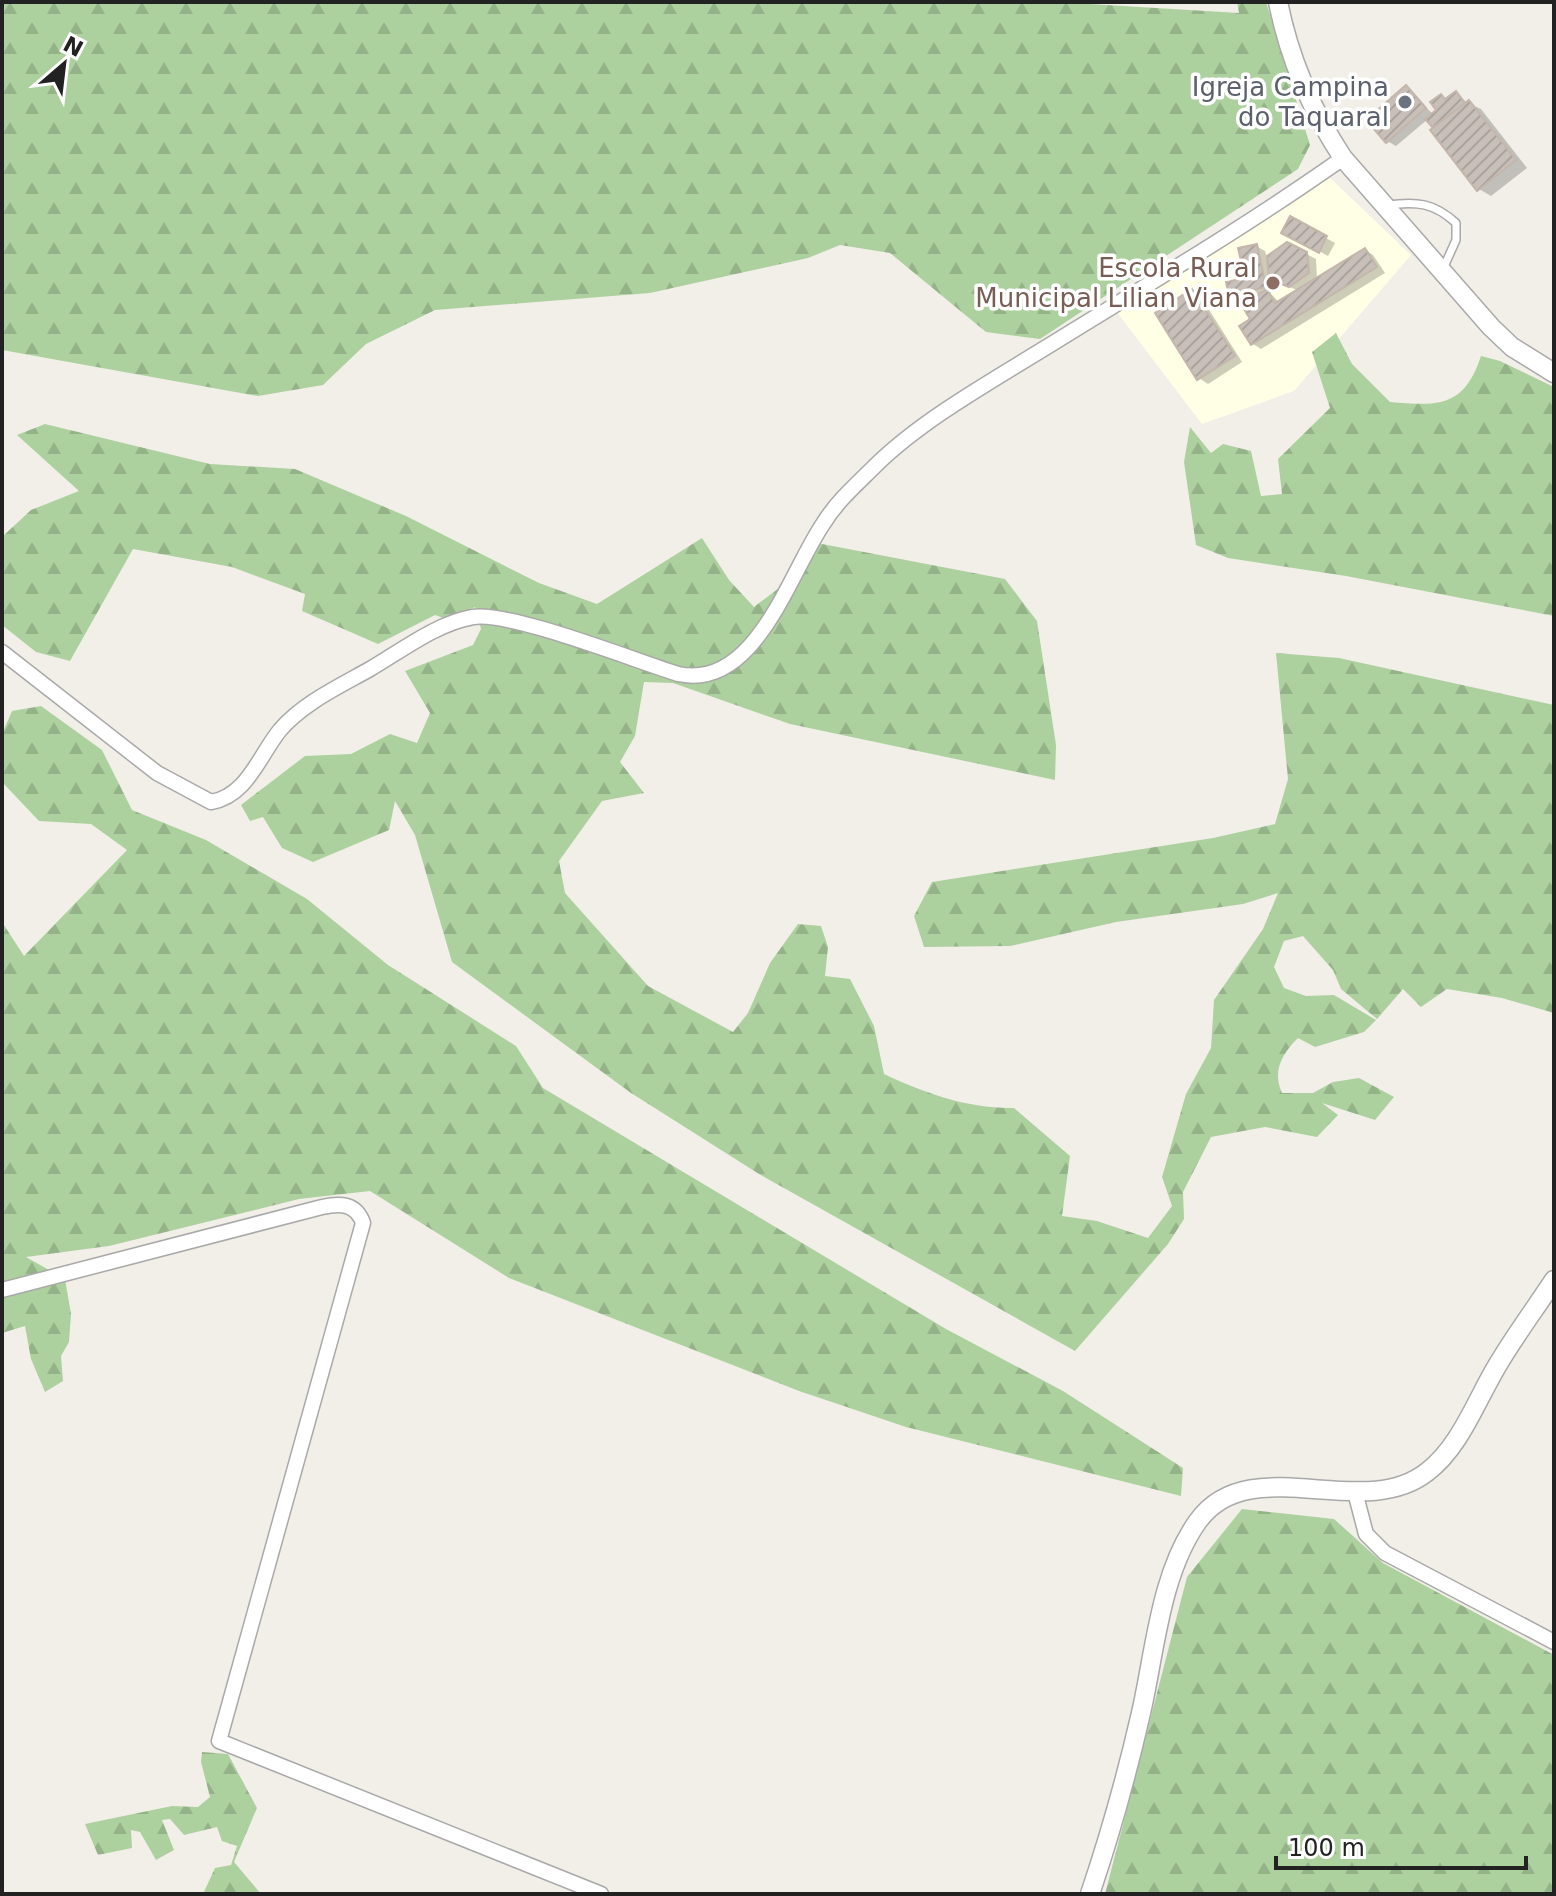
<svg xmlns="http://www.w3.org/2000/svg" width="1556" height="1896" font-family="'DejaVu Sans',sans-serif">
  <defs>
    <pattern id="forest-firs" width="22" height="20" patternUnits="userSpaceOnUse" patternTransform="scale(2)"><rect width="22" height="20" fill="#add19e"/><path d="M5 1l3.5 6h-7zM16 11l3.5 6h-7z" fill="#95b388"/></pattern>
    <pattern id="building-hatch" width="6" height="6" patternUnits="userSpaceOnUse" patternTransform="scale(2)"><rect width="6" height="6" fill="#c7bfb8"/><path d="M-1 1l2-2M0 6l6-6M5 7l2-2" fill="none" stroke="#aba49e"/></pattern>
  </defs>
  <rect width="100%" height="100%" fill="#f2efe9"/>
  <polygon fill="#ffffe5" points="1327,175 1411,255 1294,391 1202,424 1116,311"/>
  <g fill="url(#forest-firs)">
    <polygon points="2,2 1057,2 1239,13 1237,2 1266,2 1310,145 1298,169 1040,339 986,332 890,253 840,245 808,258 650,293 435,310 366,344 323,385 258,396 2,350"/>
    <path d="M1336 333 1352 364 1390 402C1438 406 1464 408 1481 356L1500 361 1554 387V616L1346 576 1228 558 1196 545 1184 462 1190 427 1211 453 1223 444 1251 451 1261 496 1282 494 1278 459 1330 408 1312 352Z"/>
    <path d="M45 424 210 464 295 469 406 516 539 583 597 604 702 538 729 580 754 607 788 581 817 543 1005 579 1037 621 1056 745 1055 780 790 724 673 683 644 682 635 736 620 762 644 793 602 801 559 861 565 893 648 986 733 1032 748 1013 770 963 798 924 821 926 828 947 825 976 850 979 874 1026 884 1074C924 1093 969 1109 1014 1108L1070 1156 1062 1216 1097 1221 1148 1238 1172 1206 1162 1177 1186 1094 1211 1048 1214 1000 1263 929 1278 893 1243 904 1116 922 1010 946 924 947 914 916 932 882 1213 838 1275 824 1288 779 1276 653 1339 658 1554 705V1013L1502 998 1447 989 1421 1007 1403 989 1377 1019 1341 989 1333 970 1303 936 1284 941 1274 967 1284 988 1306 996 1334 995 1376 1020 1364 1032 1315 1047 1298 1038C1282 1054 1272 1071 1282 1093H1313L1333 1082 1359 1078 1394 1097 1375 1120 1322 1103 1338 1115 1317 1137 1265 1127 1211 1137 1183 1192 1184 1219 1168 1244 1075 1351 759 1174 631 1093 452 962 415 835 395 801 389 830 313 862 282 848 263 817 250 821 241 805 305 756 351 754 390 734 417 743 430 713 405 671 473 645 481 629 475 607 449 620 435 615 378 644 302 611 305 594 232 567 133 549 70 661 36 652 2 625V537L31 510 79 491 17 435Z"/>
    <polygon points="41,706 102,750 132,810 206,840 307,899 388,965 516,1046 543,1088 946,1329 1063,1391 1183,1468 1181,1496 906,1427 799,1391 509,1278 370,1191 299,1199 109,1246 26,1257 65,1279 71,1314 69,1342 61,1356 63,1381 45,1392 31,1359 25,1326 2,1333 2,922 24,956 127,850 91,824 39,821 2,782 2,734 12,711"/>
    <polygon points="1242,1509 1334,1519 1383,1563 1554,1655 1554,1894 1105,1894 1187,1577"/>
    <polygon points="202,1752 228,1754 257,1808 234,1862 261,1894 203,1894 215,1868 231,1865 237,1846 222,1841 217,1827 184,1835 170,1819 162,1820 174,1850 156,1860 140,1832 131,1830 132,1848 98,1855 85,1824 172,1806 198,1807 210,1797 201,1762"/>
  </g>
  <g fill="#0003" fill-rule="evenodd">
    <polygon points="1406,88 1434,115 1439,111 1441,97 1447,100 1456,93 1467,103 1481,109 1527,168 1491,196 1479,189 1428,119 1396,146 1387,141"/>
    <polygon points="1291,219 1335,243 1328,256 1284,232"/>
    <path d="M1287 244 1316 259 1317 279 1365 250 1373 255 1385 273 1261 349 1253 344 1258 295 1240 300 1231 294 1247 279 1256 246 1265 251 1267 258ZM1271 278 1280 283 1299 291 1280 303 1270 293 1274 291Z"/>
    <polygon points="1192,292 1201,297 1242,362 1208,384 1199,378"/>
  </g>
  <g fill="url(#building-hatch)" stroke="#c4b6ab" stroke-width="2">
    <polygon points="1406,85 1426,108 1386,143 1366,120"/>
    <polygon points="1456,91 1465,103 1433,128 1425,119 1436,110 1430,102 1441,94 1445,99"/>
    <polygon points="1469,100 1516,160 1477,191 1430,130"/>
    <polygon points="1290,216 1327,236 1319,253 1281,233"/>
    <polygon points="1287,242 1307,252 1309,273 1289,287 1269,279 1267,256"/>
    <polygon points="1257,244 1266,287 1229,296 1226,282 1245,278 1238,248"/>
    <polygon points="1365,248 1377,267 1251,345 1239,326 1250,319 1241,304 1267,289 1275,303"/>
    <polygon points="1192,289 1235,356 1197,380 1155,313"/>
  </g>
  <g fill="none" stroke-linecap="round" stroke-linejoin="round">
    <g stroke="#a9a9a9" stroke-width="10">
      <path id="service" d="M1388 205C1417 201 1434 203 1456 223V240L1443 269"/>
    </g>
    <g stroke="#a9a9a9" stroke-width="17">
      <g id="minor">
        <path d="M2 652 157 773 211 802C247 796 259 756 280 730 303 703 340 686 370 669 401 651 437 623 473 617 510 611 636 661 678 674 755 691 789 574 823 524 837 501 857 484 876 465 922 420 990 382 1045 348 1145 286 1247 226 1343 158"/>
        <path d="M2 1290 322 1207C340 1203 356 1203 363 1223L219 1741 601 1894"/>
        <polyline points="1355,1492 1366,1534 1385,1553 1554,1642"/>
      </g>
    </g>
    <g stroke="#a9a9a9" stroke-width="21">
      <g id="tertiary">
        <path d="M1278 2C1289 57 1312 111 1343 158L1491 327 1512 347 1554 373"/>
        <path d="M1090 1894C1110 1835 1127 1774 1141 1713 1155 1652 1160 1574 1198 1521 1250 1449 1362 1523 1427 1472 1460 1447 1476 1401 1497 1366 1514 1337 1535 1309 1554 1280"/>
      </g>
    </g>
    <use href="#service" stroke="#fff" stroke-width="7"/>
    <use href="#minor" stroke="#fff" stroke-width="14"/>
    <use href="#tertiary" stroke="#fff" stroke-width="18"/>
  </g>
  <circle fill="#6b7280" stroke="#fff" stroke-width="3" cx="1405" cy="102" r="8"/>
  <circle fill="#8d6e63" stroke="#fff" stroke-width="3" cx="1273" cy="283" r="8"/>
  <g text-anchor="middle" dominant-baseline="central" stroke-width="7" stroke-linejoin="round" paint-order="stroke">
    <g font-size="26" fill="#5b616d" stroke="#fff" text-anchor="end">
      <text x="1389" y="87">Igreja Campina<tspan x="1389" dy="30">do Taquaral</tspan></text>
    </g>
    <g font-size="26" fill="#785e54" stroke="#fff" text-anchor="end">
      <text x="1257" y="268">Escola Rural<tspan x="1257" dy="30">Municipal Lilian Viana</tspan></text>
    </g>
  </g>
  <rect width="1556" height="1896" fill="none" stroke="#222222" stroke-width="8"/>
  <g transform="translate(64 64) rotate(28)" stroke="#ffffff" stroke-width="6" paint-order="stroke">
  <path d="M0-6L14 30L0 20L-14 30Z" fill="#222222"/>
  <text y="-12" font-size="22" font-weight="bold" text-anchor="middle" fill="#222222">N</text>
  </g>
  <path d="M1276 1856v12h250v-12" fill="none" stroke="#222222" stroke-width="4"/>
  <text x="1288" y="1856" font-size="24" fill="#222222" stroke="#ffffff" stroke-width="6" paint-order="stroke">100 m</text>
</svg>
